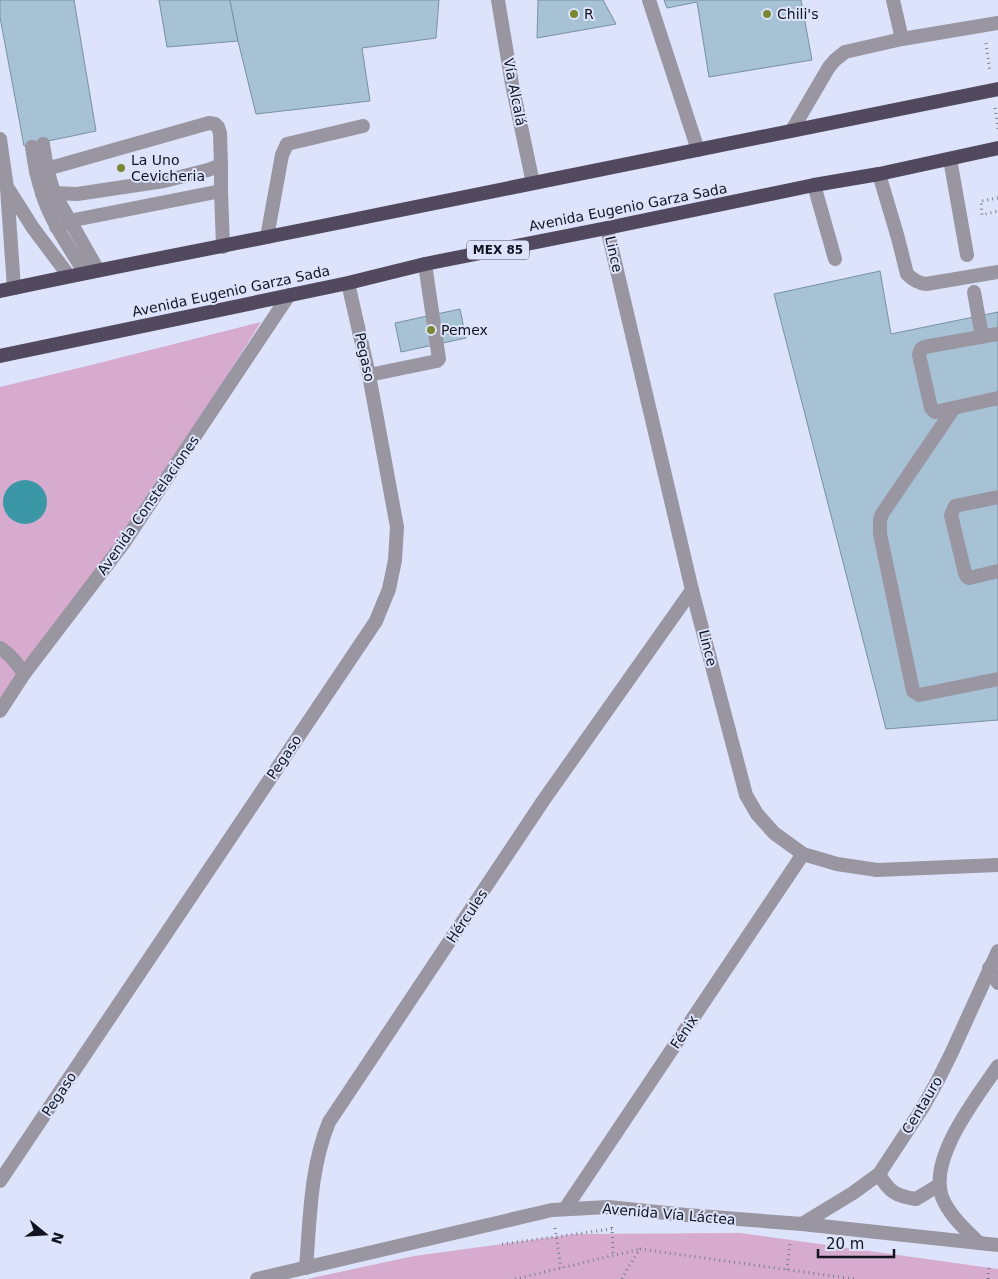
<svg xmlns="http://www.w3.org/2000/svg" width="998" height="1279" font-family="'DejaVu Sans',sans-serif">
  <rect width="100%" height="100%" fill="#dce3fa"/>
  <g fill="#d6abcd">
    <polygon points="261,322 123,540 0,716 0,387 91,365"/>
    <polygon points="740,1233 998,1269 998,1279 307,1279 414,1256 576,1234"/>
  </g>
  <circle fill="#3b97a6" cx="25" cy="502" r="22"/>
  <g fill="#a7c1d5" stroke="#7791a3">
    <polygon points="0,0 74,0 96,131 24,146 0,17"/>
    <polygon points="159,0 230,0 238,41 167,47"/>
    <polygon points="230,0 439,0 436,38 362,48 370,101 256,114 238,41"/>
    <polygon points="538,0 603,0 616,24 537,38"/>
    <polygon points="664,0 801,0 812,60 709,77 697,2 667,8"/>
    <polygon points="880,271 891,334 998,312 998,720 886,729 774,294"/>
    <polygon points="460,309 466,338 401,352 395,323"/>
  </g>
  <g fill="none" stroke-linecap="round" stroke-linejoin="round">
    <g stroke="#7c8192" stroke-width="3" stroke-dasharray="1 4" stroke-linecap="butt">
      <polyline points="986,43 990,72"/>
      <polyline points="995,108 998,129"/>
      <polyline points="998,198 981,201 982,215 998,211"/>
      <polyline points="612,1227 613,1255"/>
      <polyline points="555,1228 561,1268"/>
      <polyline points="502,1244 612,1229"/>
      <polyline points="787,1270 790,1242"/>
      <polyline points="515,1279 640,1249"/>
      <polyline points="622,1279 629,1266 640,1249 854,1279"/>
      <polyline points="988,1279 989,1266"/>
    </g>
    <g stroke="#9995a1" stroke-width="14">
      <polyline points="893,0 902,39"/>
      <polyline points="792,130 829,67 835,60 845,52 902,39 998,23"/>
      <polyline points="0,139 7,188 14,288"/>
      <polyline points="43,144 47,169 54,193 98,270"/>
      <path d="M32 147C34 162 37 178 42 193 51 222 69 247 85 273"/>
      <polyline points="950,159 967,255"/>
      <polyline points="36,172 209,123 215,124 218,127 220,133 221,165 221,191 223,247"/>
      <path d="M879 174 898 238 907 274C913 280 918 283 926 284L998 272"/>
      <polyline points="814,185 835,259"/>
      <polyline points="9,190 33,228 69,276"/>
      <polyline points="42,194 54,193 77,194 164,181 208,170 221,165"/>
      <polyline points="56,227 69,221 221,191"/>
      <polyline points="267,237 282,155 287,144 363,126"/>
      <polyline points="974,292 981,331"/>
      <polyline points="998,334 924,347 921,349 919,355 931,408 935,412 998,398"/>
      <polyline points="369,375 437,361 439,359 425,264"/>
      <polyline points="954,408 882,514 880,520 880,534 913,691 919,695 998,679"/>
      <polyline points="998,497 955,506 951,515 965,573 967,577 969,578 998,571"/>
    </g>
    <g stroke="#9995a1" stroke-width="14">
      <polyline points="498,0 512,84 533,183"/>
      <polyline points="649,0 698,150"/>
      <polyline points="607,228 692,590 746,795 757,814 774,833 803,854 837,864 877,870 998,865"/>
      <path d="M0 648C11 655 17 663 24 674"/>
      <polyline points="0,711 24,674 123,544 289,295"/>
      <polyline points="989,968 998,983"/>
      <path d="M879 1174C889 1192 896 1196 916 1199L939 1185"/>
      <polyline points="0,1181 376,621 389,589 395,560 397,527 369,375 348,283"/>
      <polyline points="565,1209 803,854"/>
      <polyline points="802,1224 853,1193 879,1174 923,1107 938,1080 951,1054 998,951"/>
      <path d="M978 1242C965 1229 949 1215 942 1197 928 1158 977 1097 998 1066"/>
      <path d="M306 1268C310 1219 310 1168 329 1122L543 801 692 590"/>
      <polyline points="257,1279 552,1210 608,1207 686,1215 802,1224 998,1245"/>
    </g>
    <g stroke="#52495f" stroke-width="14">
      <path d="M0 291C125 264 251 241 376 215 583 173 790 130 998 89"/>
      <polyline points="0,356 348,283 425,264 607,228 814,185 879,174 998,148"/>
    </g>
  </g>
  <g fill="#7b8734" stroke="#dce3fa" stroke-width="2">
    <circle cx="574" cy="14" r="5"/>
    <circle cx="767" cy="14" r="5"/>
    <circle cx="121" cy="168" r="5"/>
    <circle cx="431" cy="330" r="5"/>
  </g>
  <g text-anchor="middle" dominant-baseline="central" stroke-width="4" stroke-linejoin="round" paint-order="stroke">
    <rect fill="#dce3fa" stroke="#4f5361" stroke-width="1" x="467" y="240.5" width="62" height="19" rx="4"/>
    <g font-size="12" font-weight="bold" fill="#12151f">
      <text x="498" y="250">MEX 85</text>
    </g>
    <g font-size="14" fill="#12151f" stroke="#dce3fa" text-anchor="start">
      <text x="584" y="14">R</text>
      <text x="777" y="14">Chili's</text>
      <text x="131" y="160">La Uno<tspan x="131" dy="16">Cevicheria</tspan></text>
      <text x="441" y="330">Pemex</text>
    </g>
    <g font-size="14" fill="#12151f" stroke="#dce3fa">
      <text transform="translate(515 92) rotate(79)">Vía Alcalá</text>
      <text transform="translate(628 207) rotate(-11)">Avenida Eugenio Garza Sada</text>
      <text transform="translate(614 254) rotate(77)">Lince</text>
      <text transform="translate(231 291) rotate(-12)">Avenida Eugenio Garza Sada</text>
      <text transform="translate(365 357) rotate(78)">Pegaso</text>
      <text transform="translate(148 505) rotate(-55)">Avenida Constelaciones</text>
      <text transform="translate(708 648) rotate(76)">Lince</text>
      <text transform="translate(284 757) rotate(-56)">Pegaso</text>
      <text transform="translate(467 916) rotate(-56)">Hércules</text>
      <text transform="translate(684 1032) rotate(-56)">Fénix</text>
      <text transform="translate(59 1094) rotate(-56)">Pegaso</text>
      <text transform="translate(922 1105) rotate(-59)">Centauro</text>
      <text transform="translate(669 1214) rotate(5)">Avenida Vía Láctea</text>
    </g>
  </g>
  <g transform="translate(45 1234) rotate(108)" stroke="#dce3fa" stroke-width="4" paint-order="stroke">
  <path d="M0-4L9 19L0 12L-9 19Z" fill="#12151f"/>
  <text y="-8" font-size="14" font-weight="bold" text-anchor="middle" fill="#12151f">N</text>
  </g>
  <path d="M818 1249v8h76v-8" fill="none" stroke="#12151f" stroke-width="2.5"/>
  <text x="826" y="1249" font-size="15" fill="#12151f" stroke="#dce3fa" stroke-width="4" paint-order="stroke">20 m</text>
</svg>
